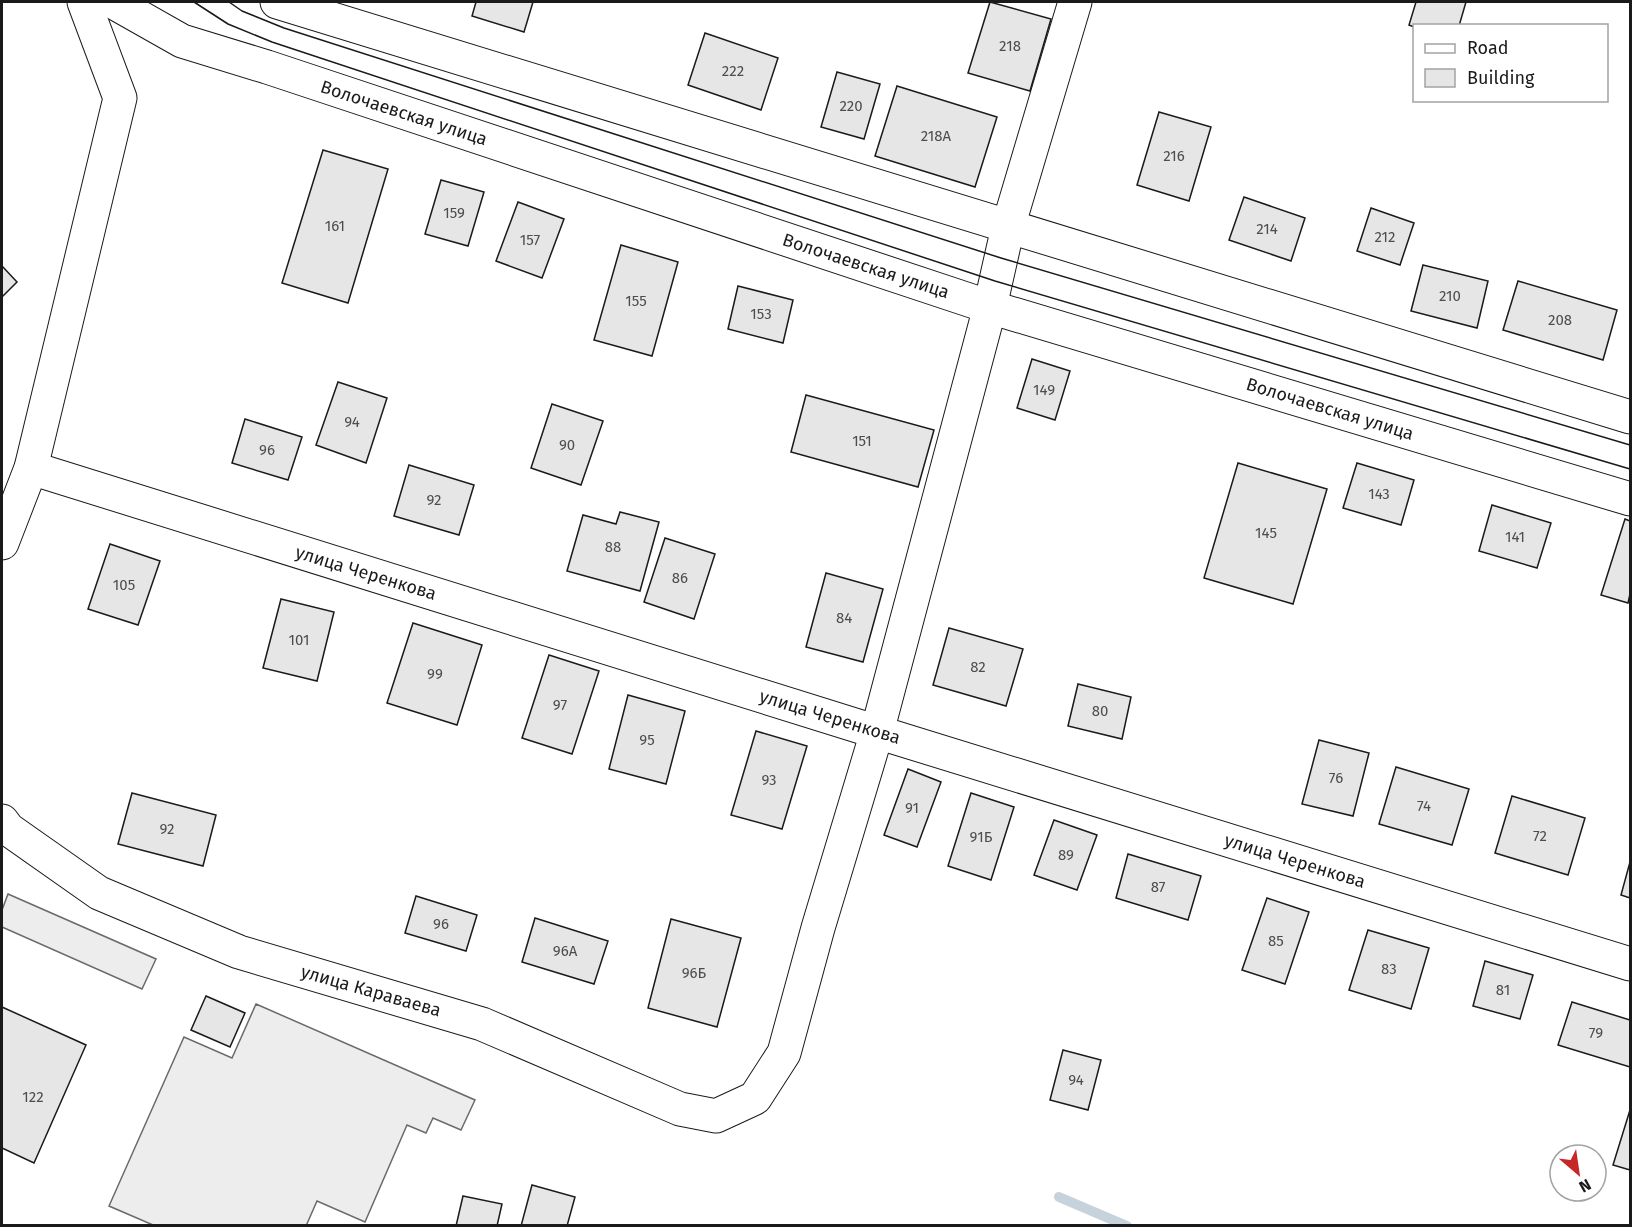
<svg xmlns="http://www.w3.org/2000/svg" width="1632" height="1227" viewBox="0 0 1632 1227" font-family="'Fira Sans',sans-serif">
	<style>
		.parking { fill: #ededed; stroke: #6a6a6a; stroke-width: 1.5 }
		.lines { fill: none; stroke-linecap: round; stroke-linejoin: round }
		.stream { stroke: #c6d2dc; stroke-width: 10 }
		.building { fill: #e6e6e6; stroke: #1a1a1a; stroke-width: 1.5 }
		.minor-casing { stroke: #1a1a1a; stroke-width: 35 }
		.major-casing { stroke: #1a1a1a; stroke-width: 35 }
		.minor { stroke: #fff; stroke-width: 33 }
		.major { stroke: #fff; stroke-width: 33 }
		.tram { stroke: #1a1a1a; stroke-width: 1.5 }
		.labels { text-anchor: middle; stroke-width: 4.5; stroke-linejoin: round; paint-order: stroke }
		.number-label { font-size: 15px; fill: #4d4d4d }
		.street-label { font-size: 18px; fill: #1a1a1a; stroke: #fff }
	</style>
	<rect width="100%" height="100%" fill="#fff"/>
	<!-- parking -->
	<g class="parking">
		<polygon points="8,894 156,959 142,989 2,927 2,910"/>
		<polygon points="256,1004 475,1100 461,1130 433,1118 426,1133 407,1125 365,1222 317,1201 306,1226 153,1225 109,1206 184,1037 232,1058"/>
	</g>
	<g class="lines">
		<!-- stream -->
		<polyline class="stream" points="1059,1197 1127,1226"/>
	</g>
	<!-- building -->
	<g class="building">
		<polygon points="476,2 533,2 524,32 472,16"/>
		<polygon points="990,2 1051,19 1030,91 968,73"/>
		<polygon points="1416,2 1466,2 1459,26 1414,27 1409,25"/>
		<polygon points="705,33 778,58 761,110 688,85"/>
		<polygon points="837,72 880,84 864,139 821,127"/>
		<polygon points="897,86 997,117 975,187 875,156"/>
		<polygon points="1159,112 1211,127 1189,201 1137,185"/>
		<polygon points="323,150 388,169 348,303 282,283"/>
		<polygon points="441,180 484,192 468,246 425,234"/>
		<polygon points="1244,197 1305,218 1291,261 1229,240"/>
		<polygon points="518,202 564,219 542,278 496,261"/>
		<polygon points="1371,208 1414,223 1400,265 1357,251"/>
		<polygon points="621,245 678,262 652,356 594,340"/>
		<polygon points="1423,265 1488,281 1477,328 1411,311"/>
		<polygon points="2,266 17,282 2,297"/>
		<polygon points="1518,281 1617,310 1603,360 1503,330"/>
		<polygon points="738,286 793,300 783,343 728,329"/>
		<polygon points="1032,359 1070,371 1055,420 1017,408"/>
		<polygon points="338,382 387,398 366,463 316,445"/>
		<polygon points="806,395 934,430 918,487 791,452"/>
		<polygon points="552,404 603,421 581,485 531,468"/>
		<polygon points="245,419 302,437 288,480 232,463"/>
		<polygon points="1238,463 1327,489 1293,604 1204,578"/>
		<polygon points="1357,463 1414,480 1401,525 1343,508"/>
		<polygon points="409,465 474,485 459,535 394,516"/>
		<polygon points="1492,505 1551,523 1537,568 1479,551"/>
		<polygon points="620,512 659,522 640,591 567,571 583,515 616,524"/>
		<polygon points="1625,519 1630,521 1630,594 1628,603 1601,595"/>
		<polygon points="665,538 715,554 694,619 644,602"/>
		<polygon points="110,544 160,561 138,625 88,609"/>
		<polygon points="826,573 883,589 863,662 806,647"/>
		<polygon points="281,599 334,612 317,681 263,668"/>
		<polygon points="413,623 482,645 457,725 387,703"/>
		<polygon points="949,628 1023,649 1006,706 933,685"/>
		<polygon points="549,655 599,671 572,754 522,738"/>
		<polygon points="1078,684 1131,697 1122,739 1068,726"/>
		<polygon points="628,695 685,711 666,784 609,769"/>
		<polygon points="756,731 807,746 782,829 731,815"/>
		<polygon points="1319,740 1369,753 1353,816 1302,804"/>
		<polygon points="1396,767 1469,789 1452,845 1379,824"/>
		<polygon points="908,769 941,782 917,847 884,835"/>
		<polygon points="132,793 216,815 203,866 118,844"/>
		<polygon points="971,793 1014,807 991,880 948,866"/>
		<polygon points="1512,796 1585,818 1568,875 1495,853"/>
		<polygon points="1054,820 1097,835 1077,890 1034,875"/>
		<polygon points="1128,854 1201,876 1188,920 1116,898"/>
		<polygon points="1630,862 1630,898 1621,895"/>
		<polygon points="416,896 477,915 466,951 405,933"/>
		<polygon points="1267,898 1309,912 1285,984 1242,970"/>
		<polygon points="535,918 608,941 594,984 522,962"/>
		<polygon points="671,919 741,938 717,1027 648,1008"/>
		<polygon points="1368,930 1429,948 1411,1009 1349,990"/>
		<polygon points="1485,961 1533,975 1520,1019 1473,1006"/>
		<polygon points="206,996 245,1013 230,1047 191,1030"/>
		<polygon points="1572,1002 1630,1020 1630,1067 1558,1045"/>
		<polygon points="2,1007 86,1045 34,1163 2,1148"/>
		<polygon points="1063,1050 1101,1060 1088,1110 1050,1100"/>
		<polygon points="1630,1110 1630,1170 1613,1165"/>
		<polygon points="532,1185 575,1197 567,1226 521,1226"/>
		<polygon points="463,1196 502,1204 497,1226 456,1226"/>
	</g>
	<g class="lines">
		<defs>
			<g id="minor">
				<polyline points="31,468 877,732 1630,964"/>
				<polyline points="2,543 31,468 120,98 84,2"/>
				<polyline points="2,821 8,829 99,893 239,952 482,1024 680,1109 716,1116 755,1098 784,1053 818,928 877,732 990,307 1008,227 1075,2"/>
			</g>
			<g id="major">
				<polyline points="113,2 182,41 267,67 990,307 1630,499"/>
				<polyline points="277,2 1630,417"/>
			</g>
		</defs>
		<!-- minor casing -->
		<use href="#minor" class="minor-casing"/>
		<!-- major casing -->
		<use href="#major" class="major-casing"/>
		<!-- minor -->
		<use href="#minor" class="minor"/>
		<!-- major -->
		<use href="#major" class="major"/>
		<!-- tram -->
		<g class="tram">
			<polyline points="194,2 228,24 272,42 995,281 1630,469"/>
			<polyline points="229,2 242,11 284,28 1001,258 1630,445"/>
		</g>
	</g>
	<g class="labels">
		<!-- number labels -->
		<g class="number-label">
			<text x="1010" y="51">218</text>
			<text x="733" y="76">222</text>
			<text x="851" y="111">220</text>
			<text x="936" y="141">218А</text>
			<text x="1174" y="161">216</text>
			<text x="454" y="218">159</text>
			<text x="335" y="231">161</text>
			<text x="1267" y="234">214</text>
			<text x="1385" y="242">212</text>
			<text x="530" y="245">157</text>
			<text x="1450" y="301">210</text>
			<text x="636" y="306">155</text>
			<text x="761" y="319">153</text>
			<text x="1560" y="325">208</text>
			<text x="1044" y="395">149</text>
			<text x="352" y="427">94</text>
			<text x="862" y="446">151</text>
			<text x="567" y="450">90</text>
			<text x="267" y="455">96</text>
			<text x="1379" y="499">143</text>
			<text x="434" y="505">92</text>
			<text x="1266" y="538">145</text>
			<text x="1515" y="542">141</text>
			<text x="613" y="552">88</text>
			<text x="680" y="583">86</text>
			<text x="124" y="590">105</text>
			<text x="844" y="623">84</text>
			<text x="299" y="645">101</text>
			<text x="978" y="672">82</text>
			<text x="435" y="679">99</text>
			<text x="560" y="710">97</text>
			<text x="1100" y="716">80</text>
			<text x="647" y="745">95</text>
			<text x="1336" y="783">76</text>
			<text x="769" y="785">93</text>
			<text x="1424" y="811">74</text>
			<text x="912" y="813">91</text>
			<text x="167" y="834">92</text>
			<text x="1540" y="841">72</text>
			<text x="981" y="842">91Б</text>
			<text x="1066" y="860">89</text>
			<text x="1158" y="892">87</text>
			<text x="441" y="929">96</text>
			<text x="1276" y="946">85</text>
			<text x="565" y="956">96А</text>
			<text x="1389" y="974">83</text>
			<text x="694" y="978">96Б</text>
			<text x="1503" y="995">81</text>
			<text x="1596" y="1038">79</text>
			<text x="1076" y="1085">94</text>
			<text x="33" y="1102">122</text>
		</g>
		<!-- street labels -->
		<g class="street-label">
			<text transform="translate(404 113) rotate(18)" y="6">Волочаевская улица</text>
			<text transform="translate(866 266) rotate(18)" y="6">Волочаевская улица</text>
			<text transform="translate(1330 409) rotate(17)" y="6">Волочаевская улица</text>
			<text transform="translate(366 573) rotate(17)" y="6">улица Черенкова</text>
			<text transform="translate(830 717) rotate(17)" y="6">улица Черенкова</text>
			<text transform="translate(1295 861) rotate(17)" y="6">улица Черенкова</text>
			<text transform="translate(371 991) rotate(16)" y="6">улица Караваева</text>
		</g>
	</g>
	<!-- border -->
	<rect width="1632" height="1227" fill="none" stroke="#1a1a1a" stroke-width="6"/>
	<!-- legend -->
	<rect x="1413" y="24" width="195" height="78" fill="#ffffff" stroke="#a3a3a3" stroke-width="1.5"/>
	<rect x="1425" y="44" width="30" height="9" fill="#ffffff" stroke="#a3a3a3" stroke-width="1.5"/>
	<text x="1467" y="54" font-size="18" fill="#1a1a1a">Road</text>
	<rect x="1425" y="69" width="30" height="18" fill="#e6e6e6" stroke="#a3a3a3" stroke-width="1.5"/>
	<text x="1467" y="84" font-size="18" fill="#1a1a1a">Building</text>
	<!-- north arrow -->
	<g transform="translate(1578 1173) rotate(151)"><circle r="28" fill="#ffffff" stroke="#a3a3a3" stroke-width="1.5"/>
	<path d="M0-4.5L10 22L0 15L-10 22Z" fill="#c62828"/>
	<text y="-9" font-size="16" font-weight="bold" text-anchor="middle" fill="#1a1a1a">N</text>
	</g>
</svg>
